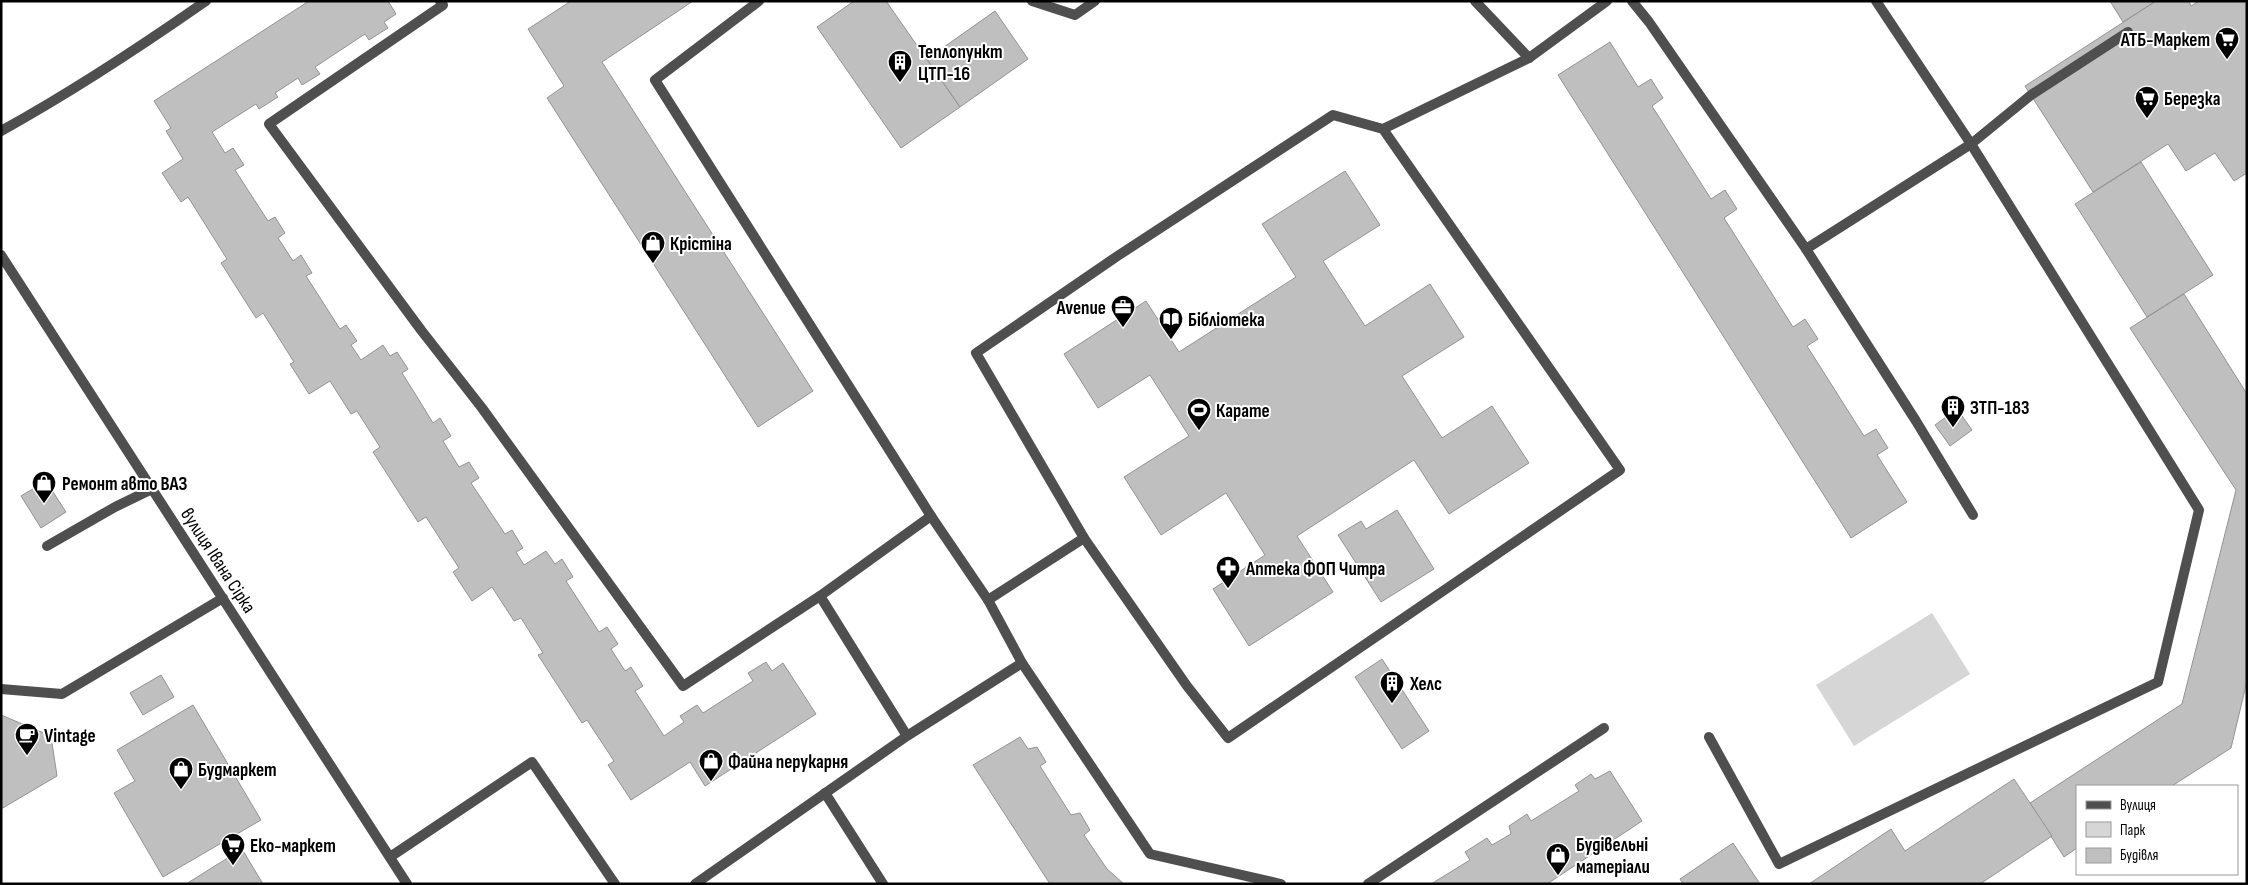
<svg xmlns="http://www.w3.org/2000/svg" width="2248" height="885" viewBox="0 0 2248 885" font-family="'Sofia Sans Condensed',sans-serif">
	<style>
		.green { fill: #d6d6d6 }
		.building { fill: #bfbfbf; stroke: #939393 }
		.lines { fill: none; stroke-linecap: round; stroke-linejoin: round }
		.service { stroke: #4f4f4f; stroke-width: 10 }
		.tertiary { stroke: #4f4f4f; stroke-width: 10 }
		.labels { text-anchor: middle; stroke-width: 4; stroke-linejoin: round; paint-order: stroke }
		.poi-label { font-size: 19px; font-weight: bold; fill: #000; stroke: #fff; text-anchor: start }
		.street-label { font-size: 19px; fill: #000; stroke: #fff }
	</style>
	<rect width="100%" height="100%" fill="#fff"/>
	<!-- green -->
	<polygon class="green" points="1932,613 1970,674 1854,746 1816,685"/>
	<!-- building -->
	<g class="building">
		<polygon points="309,1 388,1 396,14 384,22 388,28 369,40 365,34 315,67 320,74 302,85 298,78 275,93 278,97 259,109 256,104 212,132 225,153 233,148 244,165 235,170 268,221 275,217 285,233 278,238 293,261 301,255 312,273 306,276 340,329 346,325 357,341 351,345 361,360 383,345 390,356 397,352 408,369 402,373 419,400 433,423 440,418 451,436 443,441 459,467 469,462 479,478 471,483 505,534 512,530 523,548 516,552 524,565 546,551 555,564 562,559 573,577 566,581 599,632 607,627 618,644 611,649 625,671 631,667 643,686 635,691 664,736 684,722 680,716 697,705 703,713 753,681 748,673 766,662 772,671 783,663 816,714 705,786 690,762 631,800 608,765 614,761 587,720 582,723 538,655 543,653 521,618 514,621 492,587 472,601 453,572 459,568 426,517 418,522 373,452 380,447 357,411 351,414 330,381 309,394 290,364 294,362 263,313 256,318 221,263 227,259 188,197 181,202 162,173 183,159 166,131 171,128 154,101"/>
		<polygon points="571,1 693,1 602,62 813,391 758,427 547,98 564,86 528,29"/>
		<polygon points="854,1 886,1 960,107 901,148 817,27"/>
		<polygon points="2110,1 2156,1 2123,22"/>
		<polygon points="2156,1 2189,1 2191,6 2199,1 2247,1 2247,173 2234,181 2215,153 2186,171 2168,144 2093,192 2025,86"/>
		<polygon points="995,11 1028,59 960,107 927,59"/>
		<polygon points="1610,42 1638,87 1651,79 1663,98 1652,106 1711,199 1725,190 1737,209 1724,218 1793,327 1805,319 1818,339 1807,346 1864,436 1876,429 1888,448 1877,455 1907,502 1851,538 1558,75"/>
		<polygon points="2141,162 2213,275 2147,317 2075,204"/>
		<polygon points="1345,171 1380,225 1323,261 1365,326 1430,284 1464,337 1402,376 1442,438 1492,406 1529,463 1449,514 1414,460 1297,536 1333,592 1249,646 1213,589 1265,555 1226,493 1161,535 1124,477 1189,436 1150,375 1098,408 1064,354 1146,301 1179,352 1296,277 1262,224"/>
		<polygon points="2184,294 2247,394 2247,681 2231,748 2172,786 2077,786 2077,848 2064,857 2030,803 2182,704 2236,490 2130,328"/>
		<polygon points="1957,409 1972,430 1950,446 1935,425"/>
		<polygon points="46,481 66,512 41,528 21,496"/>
		<polygon points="1397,510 1434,569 1381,602 1338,535 1361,521 1366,529"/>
		<polygon points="1382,659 1429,731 1402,749 1355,677"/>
		<polygon points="161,675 174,697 143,715 130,693"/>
		<polygon points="193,705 261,820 163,877 114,793 135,781 117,750"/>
		<polygon points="1,715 51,736 57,776 1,809"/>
		<polygon points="1020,737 1028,749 1037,747 1046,762 1040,766 1071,815 1080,813 1090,830 1084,835 1107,869 1124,884 1050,884 973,765"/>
		<polygon points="1610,771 1642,821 1547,884 1431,884 1470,860 1465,852 1487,838 1492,845 1511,834 1509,826 1527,814 1531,821 1579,791 1575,785 1591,774 1595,779"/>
		<polygon points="2014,779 2052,836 1980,884 1809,884 1891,829 1905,851"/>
		<polygon points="1733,843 1760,884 1683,884 1680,879"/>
		<polygon points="242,849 263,884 186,884"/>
	</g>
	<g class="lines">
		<!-- service -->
		<g class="service">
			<polyline points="440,1 443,5 269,124 421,330 482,408 683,686 820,596"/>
			<polyline points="759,1 655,80 931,516"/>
			<polyline points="1032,1 1075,15 1095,1"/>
			<polyline points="1475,1 1529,58"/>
			<polyline points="1632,1 1649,22 1806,249 1971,144 2031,95 2128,32"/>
			<polyline points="1383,129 1620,470 1228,738 1187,686 1084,538 976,353 1119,255 1333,115 1383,129 1529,58 1607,1"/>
			<path d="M1,131c71,-39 139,-84 205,-130"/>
			<polyline points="1806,249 1916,421 1973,515"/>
			<polyline points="47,546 115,507 152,489"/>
			<polyline points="988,600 1084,538"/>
			<polyline points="1022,663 1150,854 1281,884"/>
			<polyline points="1,689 62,694 223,598"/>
			<polyline points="1709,737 1779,864 2158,682 2199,510 1971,144 1876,1"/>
			<polyline points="825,793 883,884"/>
			<polyline points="390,857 532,762 615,884"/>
			<polyline points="695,884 907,736 1022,663 988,600 931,516 820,596 907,736"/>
			<polyline points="1368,884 1604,728"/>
		</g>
		<!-- tertiary -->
		<polyline class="tertiary" points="1,255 407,884"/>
	</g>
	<!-- icons -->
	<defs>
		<symbol id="supermarket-pin" viewBox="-11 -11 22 30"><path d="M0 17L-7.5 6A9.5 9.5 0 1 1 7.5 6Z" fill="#000" stroke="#fff"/><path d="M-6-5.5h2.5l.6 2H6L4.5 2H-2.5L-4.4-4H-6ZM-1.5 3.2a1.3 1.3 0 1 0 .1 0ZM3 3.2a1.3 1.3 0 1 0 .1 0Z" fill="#fff"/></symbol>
		<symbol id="building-pin" viewBox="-11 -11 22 30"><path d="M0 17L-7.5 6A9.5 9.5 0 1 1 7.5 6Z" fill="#000" stroke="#fff"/><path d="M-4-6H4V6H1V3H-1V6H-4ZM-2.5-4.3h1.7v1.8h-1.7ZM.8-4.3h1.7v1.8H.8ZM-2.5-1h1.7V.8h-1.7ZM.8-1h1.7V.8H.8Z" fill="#fff"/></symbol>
		<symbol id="shop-pin" viewBox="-11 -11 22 30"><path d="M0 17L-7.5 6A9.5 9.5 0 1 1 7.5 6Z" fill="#000" stroke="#fff"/><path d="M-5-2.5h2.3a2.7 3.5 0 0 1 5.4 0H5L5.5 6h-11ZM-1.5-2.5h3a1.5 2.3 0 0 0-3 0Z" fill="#fff"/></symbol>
		<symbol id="office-pin" viewBox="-11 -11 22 30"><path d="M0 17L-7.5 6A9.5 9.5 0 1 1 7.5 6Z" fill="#000" stroke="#fff"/><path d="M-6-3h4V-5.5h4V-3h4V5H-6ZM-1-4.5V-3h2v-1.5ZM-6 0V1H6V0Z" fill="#fff"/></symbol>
		<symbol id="library-pin" viewBox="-11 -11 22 30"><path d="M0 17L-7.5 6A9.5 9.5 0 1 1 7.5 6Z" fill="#000" stroke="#fff"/><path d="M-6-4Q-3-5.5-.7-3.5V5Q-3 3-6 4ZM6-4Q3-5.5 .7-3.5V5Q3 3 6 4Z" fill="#fff"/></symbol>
		<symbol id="stadium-pin" viewBox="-11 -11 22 30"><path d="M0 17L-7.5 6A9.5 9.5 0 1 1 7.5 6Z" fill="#000" stroke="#fff"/><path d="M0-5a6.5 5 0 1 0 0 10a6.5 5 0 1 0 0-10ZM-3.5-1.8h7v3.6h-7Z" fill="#fff"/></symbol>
		<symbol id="pharmacy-pin" viewBox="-11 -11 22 30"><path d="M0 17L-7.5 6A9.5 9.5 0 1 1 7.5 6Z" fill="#000" stroke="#fff"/><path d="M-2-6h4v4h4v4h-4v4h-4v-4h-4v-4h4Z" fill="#fff"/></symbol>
		<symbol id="cafe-pin" viewBox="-11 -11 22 30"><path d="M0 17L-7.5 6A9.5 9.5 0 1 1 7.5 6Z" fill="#000" stroke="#fff"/><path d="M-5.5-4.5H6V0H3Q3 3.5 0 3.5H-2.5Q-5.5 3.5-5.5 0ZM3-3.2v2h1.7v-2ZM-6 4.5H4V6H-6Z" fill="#fff"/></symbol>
	</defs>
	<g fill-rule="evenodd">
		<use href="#supermarket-pin" x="2213" y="25" width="28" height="38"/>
		<use href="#building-pin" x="886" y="48" width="28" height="38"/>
		<use href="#supermarket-pin" x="2133" y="84" width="28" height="38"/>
		<use href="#shop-pin" x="639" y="229" width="28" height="38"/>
		<use href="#office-pin" x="1109" y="293" width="28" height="38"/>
		<use href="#library-pin" x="1157" y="305" width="28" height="38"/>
		<use href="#building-pin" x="1939" y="393" width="28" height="38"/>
		<use href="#stadium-pin" x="1185" y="396" width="28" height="38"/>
		<use href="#shop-pin" x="30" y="469" width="28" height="38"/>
		<use href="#pharmacy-pin" x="1214" y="554" width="28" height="38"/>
		<use href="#building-pin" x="1378" y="669" width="28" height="38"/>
		<use href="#cafe-pin" x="13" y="721" width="28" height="38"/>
		<use href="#shop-pin" x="697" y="747" width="28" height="38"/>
		<use href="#shop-pin" x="167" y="755" width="28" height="38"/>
		<use href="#supermarket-pin" x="219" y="831" width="28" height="38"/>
		<use href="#shop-pin" x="1544" y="841" width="28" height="38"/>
	</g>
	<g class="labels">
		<!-- poi labels -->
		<g class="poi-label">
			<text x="2210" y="46" text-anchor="end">АТБ-Маркет</text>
			<text x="918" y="58">Теплопункт<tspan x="918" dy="22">ЦТП-16</tspan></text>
			<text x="2164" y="105">Березка</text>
			<text x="670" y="250">Крістіна</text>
			<text x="1106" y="314" text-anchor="end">Avenue</text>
			<text x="1188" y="326">Бібліотека</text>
			<text x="1970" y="414">ЗТП-183</text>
			<text x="1216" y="417">Карате</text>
			<text x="62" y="490">Ремонт авто ВАЗ</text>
			<text x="1246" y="575">Аптека ФОП Читра</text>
			<text x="1410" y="690">Хелс</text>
			<text x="44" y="742">Vintage</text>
			<text x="728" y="768">Файна перукарня</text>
			<text x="198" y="776">Будмаркет</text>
			<text x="1576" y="851">Будівельні<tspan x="1576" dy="22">матеріали</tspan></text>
			<text x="250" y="852">Еко-маркет</text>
		</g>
		<!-- street labels -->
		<g class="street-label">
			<text transform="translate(219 560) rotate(57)" y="7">вулиця Івана Сірка</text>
		</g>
	</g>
	<!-- border -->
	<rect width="2248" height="885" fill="none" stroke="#000000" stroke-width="5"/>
	<!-- legend -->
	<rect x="2076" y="785" width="162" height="90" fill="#ffffff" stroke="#999999"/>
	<rect x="2086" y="801" width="25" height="8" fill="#4f4f4f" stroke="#999999"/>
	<text x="2120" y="810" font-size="15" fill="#000000">Вулиця</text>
	<rect x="2086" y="822" width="25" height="15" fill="#d6d6d6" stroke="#999999"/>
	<text x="2120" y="835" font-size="15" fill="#000000">Парк</text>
	<rect x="2086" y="848" width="25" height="15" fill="#bfbfbf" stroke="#999999"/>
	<text x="2120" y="860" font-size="15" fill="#000000">Будівля</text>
</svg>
